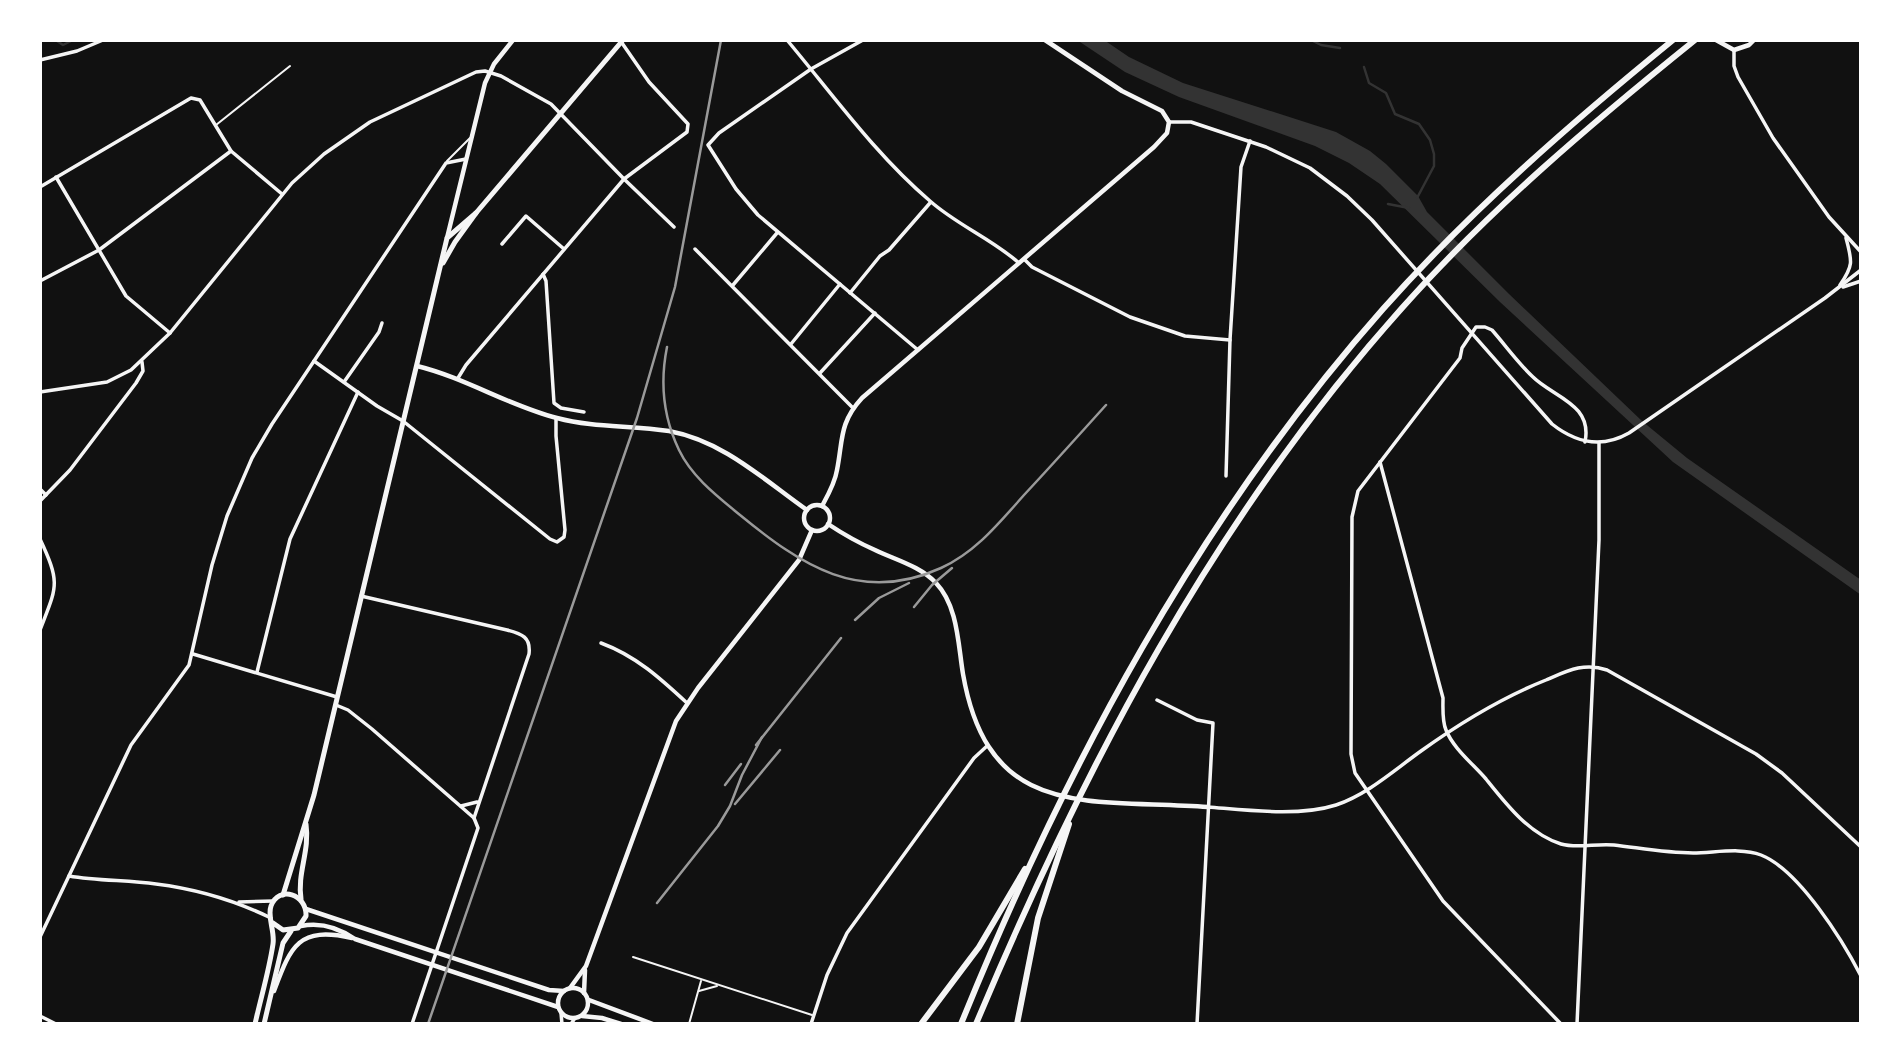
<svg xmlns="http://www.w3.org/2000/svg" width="1901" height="1064" viewBox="0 0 1901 1064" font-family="'PT Sans Narrow',sans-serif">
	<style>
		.water { fill: #333 }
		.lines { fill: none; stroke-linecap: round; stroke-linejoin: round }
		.stream { stroke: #333; stroke-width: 2.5 }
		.service { stroke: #f5f5f5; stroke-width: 2 }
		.minor { stroke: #f5f5f5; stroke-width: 3.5 }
		.tertiary { stroke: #f5f5f5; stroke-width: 4.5 }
		.secondary { stroke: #f5f5f5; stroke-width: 4.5 }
		.primary { stroke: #f5f5f5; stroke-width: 5 }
		.motorway { stroke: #f5f5f5; stroke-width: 6 }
		.rail { stroke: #9a9a9a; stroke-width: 2.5 }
	</style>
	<rect width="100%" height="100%" fill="#111"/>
	<!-- water -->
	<polygon class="water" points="1077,40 1104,40 1129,57 1183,83 1336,132 1370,151 1386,164 1418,196 1427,212 1509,294 1642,421 1687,458 1861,580 1861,595 1673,462 1500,302 1380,184 1349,163 1315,146 1179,97 1125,72"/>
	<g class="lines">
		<!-- stream -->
		<g class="stream">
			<polyline points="1311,40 1321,45 1340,48"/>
			<polyline points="57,41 63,45 73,40"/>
			<polyline points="1364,67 1369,83 1386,93 1395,114 1419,124 1430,140 1434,154 1434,166 1417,198"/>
			<polyline points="1388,204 1409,208"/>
		</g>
		<!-- service -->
		<g class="service">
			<polyline points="216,125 290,66"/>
			<polyline points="447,161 470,138"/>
			<polyline points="633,957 812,1015"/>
			<polyline points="699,991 717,986"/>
			<polyline points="689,1024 701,981"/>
		</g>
		<!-- minor -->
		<g class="minor">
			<path d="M787,40c46,55 89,115 143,161 27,24 62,38 89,62"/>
			<polyline points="863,40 811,69 719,133 708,145 736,189 758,215 918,350"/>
			<polyline points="1734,50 1734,66 1738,77 1773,138 1829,217 1861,252"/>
			<polyline points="40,60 77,51 103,40"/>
			<path d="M1169,122h22l75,25 44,21 37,28 25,24 180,204c24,19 49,25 77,9l196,-135 36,-28"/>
			<polyline points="56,177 126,296 170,333"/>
			<polyline points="40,187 191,98 200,100 231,151 282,194"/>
			<polyline points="502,244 526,216 564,249"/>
			<polyline points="695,249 853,408"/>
			<polyline points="1025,260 1032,267 1130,317 1185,336 1230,340"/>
			<polyline points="543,274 546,281 554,403 561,408 584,412"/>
			<polyline points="40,281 99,250 231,151"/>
			<polyline points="733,285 777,233"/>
			<path d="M1840,285c14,-20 12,-24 6,-47"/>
			<polyline points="1843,287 1861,281"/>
			<polyline points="850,293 880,256 889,250 930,203"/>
			<polyline points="791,344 840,284"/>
			<polyline points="314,361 377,406 403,421 550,539 557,542 564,537 565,530 556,436 556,418"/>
			<polyline points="820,373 875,313"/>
			<polyline points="458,378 466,365 624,179 687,132 688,124 649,82 622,43"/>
			<polyline points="344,382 379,332 382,323"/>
			<polyline points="40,392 107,382 131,370 170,333 292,183 324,154 370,122 476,72 485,71 501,76 551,104 624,179 674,227"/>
			<path d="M1380,462l63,236c0,9 -1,23 3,32 7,18 27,34 40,49 20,25 43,55 75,65 17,5 35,-1 53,1 26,3 52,8 79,8 21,0 48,-6 68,2 38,15 82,86 100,121"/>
			<polyline points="1226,476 1230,340 1241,167 1250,141"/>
			<polyline points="40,489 46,495"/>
			<polyline points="40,501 70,470 136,383 143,371 142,362"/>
			<path d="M40,539c21,45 17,47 0,91"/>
			<path d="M361,596l146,34c15,4 24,7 22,24l-55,164"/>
			<path d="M601,643c35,13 59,35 86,60"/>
			<polyline points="193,654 337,697"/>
			<polyline points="257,672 290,539 358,392"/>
			<polyline points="1157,700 1197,720 1213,723 1197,1024"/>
			<polyline points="336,705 348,710 372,729 474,818 478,828 412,1024"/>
			<polyline points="461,806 477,802"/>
			<path d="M1208,807c38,3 91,10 128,-2 32,-11 57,-34 85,-54 39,-28 80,-53 125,-71 21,-9 38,-18 61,-10l149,84 26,19 79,74"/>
			<path d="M69,876c29,5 58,4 87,8 40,5 78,16 115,34"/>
			<polyline points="239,902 273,901"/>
			<polyline points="40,937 131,745 189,665 212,565 227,516 252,458 272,424 446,163 466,159"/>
			<polyline points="561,1013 562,1024"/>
			<polyline points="40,1016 56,1024"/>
			<polyline points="571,1024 575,1018"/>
			<polyline points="811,1024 827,975 847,933 974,758 987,746"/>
			<path d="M1561,1024l-118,-123 -88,-128 -4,-19 1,-237 6,-26 102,-133 2,-10 14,-21h9l7,3c14,16 26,33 41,47 20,20 60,27 52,65"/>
			<polyline points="1577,1024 1599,540 1599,443"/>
		</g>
		<!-- tertiary -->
		<g class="tertiary">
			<polyline points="1716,40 1734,50 1749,45 1754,40"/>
			<path d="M417,366c49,12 92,40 140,52 37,10 74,7 112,13 54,10 94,48 138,79"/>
			<circle cx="817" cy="518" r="13"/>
			<path d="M822,506c6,-11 13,-23 15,-36 6,-30 2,-47 25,-72l292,-251 13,-14 2,-11 -7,-11 -40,-20 -77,-51"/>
			<path d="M828,524c15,10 31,19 47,26 21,10 45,16 61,33 22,23 22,61 27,91 26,149 127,124 245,133"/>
			<polyline points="570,988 586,966 676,721 698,688 799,560 812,530"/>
			<polyline points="584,993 585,970"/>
		</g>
		<!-- secondary -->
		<g class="secondary">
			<polyline points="447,238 485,83 494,64 513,40"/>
			<polyline points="306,909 549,990 564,991"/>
			<path d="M301,926c19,-4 38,2 54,13l203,68"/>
			<circle cx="573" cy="1003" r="15"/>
			<path d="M274,991c17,-45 24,-65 78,-53"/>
			<polyline points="589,1000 653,1024"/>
			<polyline points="582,1016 602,1018 621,1024"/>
		</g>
		<!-- primary -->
		<g class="primary">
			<polyline points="443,263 455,242 476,213 623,40"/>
			<polyline points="283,895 314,795 447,238 476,213"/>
			<path d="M301,899c-4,-26 9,-48 5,-75"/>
			<path d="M255,1024c6,-27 14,-53 18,-80 2,-13 -6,-27 -2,-38 8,-21 36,-12 35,10l-8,12 -15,2 -10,-7"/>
			<polyline points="264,1024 283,943 291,931"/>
		</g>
		<!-- motorway -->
		<g class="motorway">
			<polyline points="921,1024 979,947 1025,869"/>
			<path d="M961,1024c104,-257 238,-507 422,-715 88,-99 188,-186 290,-269"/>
			<path d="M976,1024c108,-258 239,-507 426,-716 88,-99 190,-185 293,-268"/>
			<polyline points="1017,1024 1038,918 1069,824"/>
		</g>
		<!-- rail -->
		<g class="rail">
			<path d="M667,347c-7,35 -4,70 12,103 13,27 38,46 61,65 61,50 120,90 201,53 35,-16 58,-45 83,-73 28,-30 55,-60 82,-90"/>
			<polyline points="914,607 932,585 952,568"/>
			<polyline points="855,620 879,598 909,583"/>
			<polyline points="756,745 841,638"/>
			<polyline points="725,785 741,764"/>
			<polyline points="735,804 780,750"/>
			<polyline points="657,903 718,826 730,806 742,775 762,737"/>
			<polyline points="428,1024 637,418 675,287 721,40"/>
		</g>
	</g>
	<!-- border -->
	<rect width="1901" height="1064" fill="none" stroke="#ffffff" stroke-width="84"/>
</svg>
